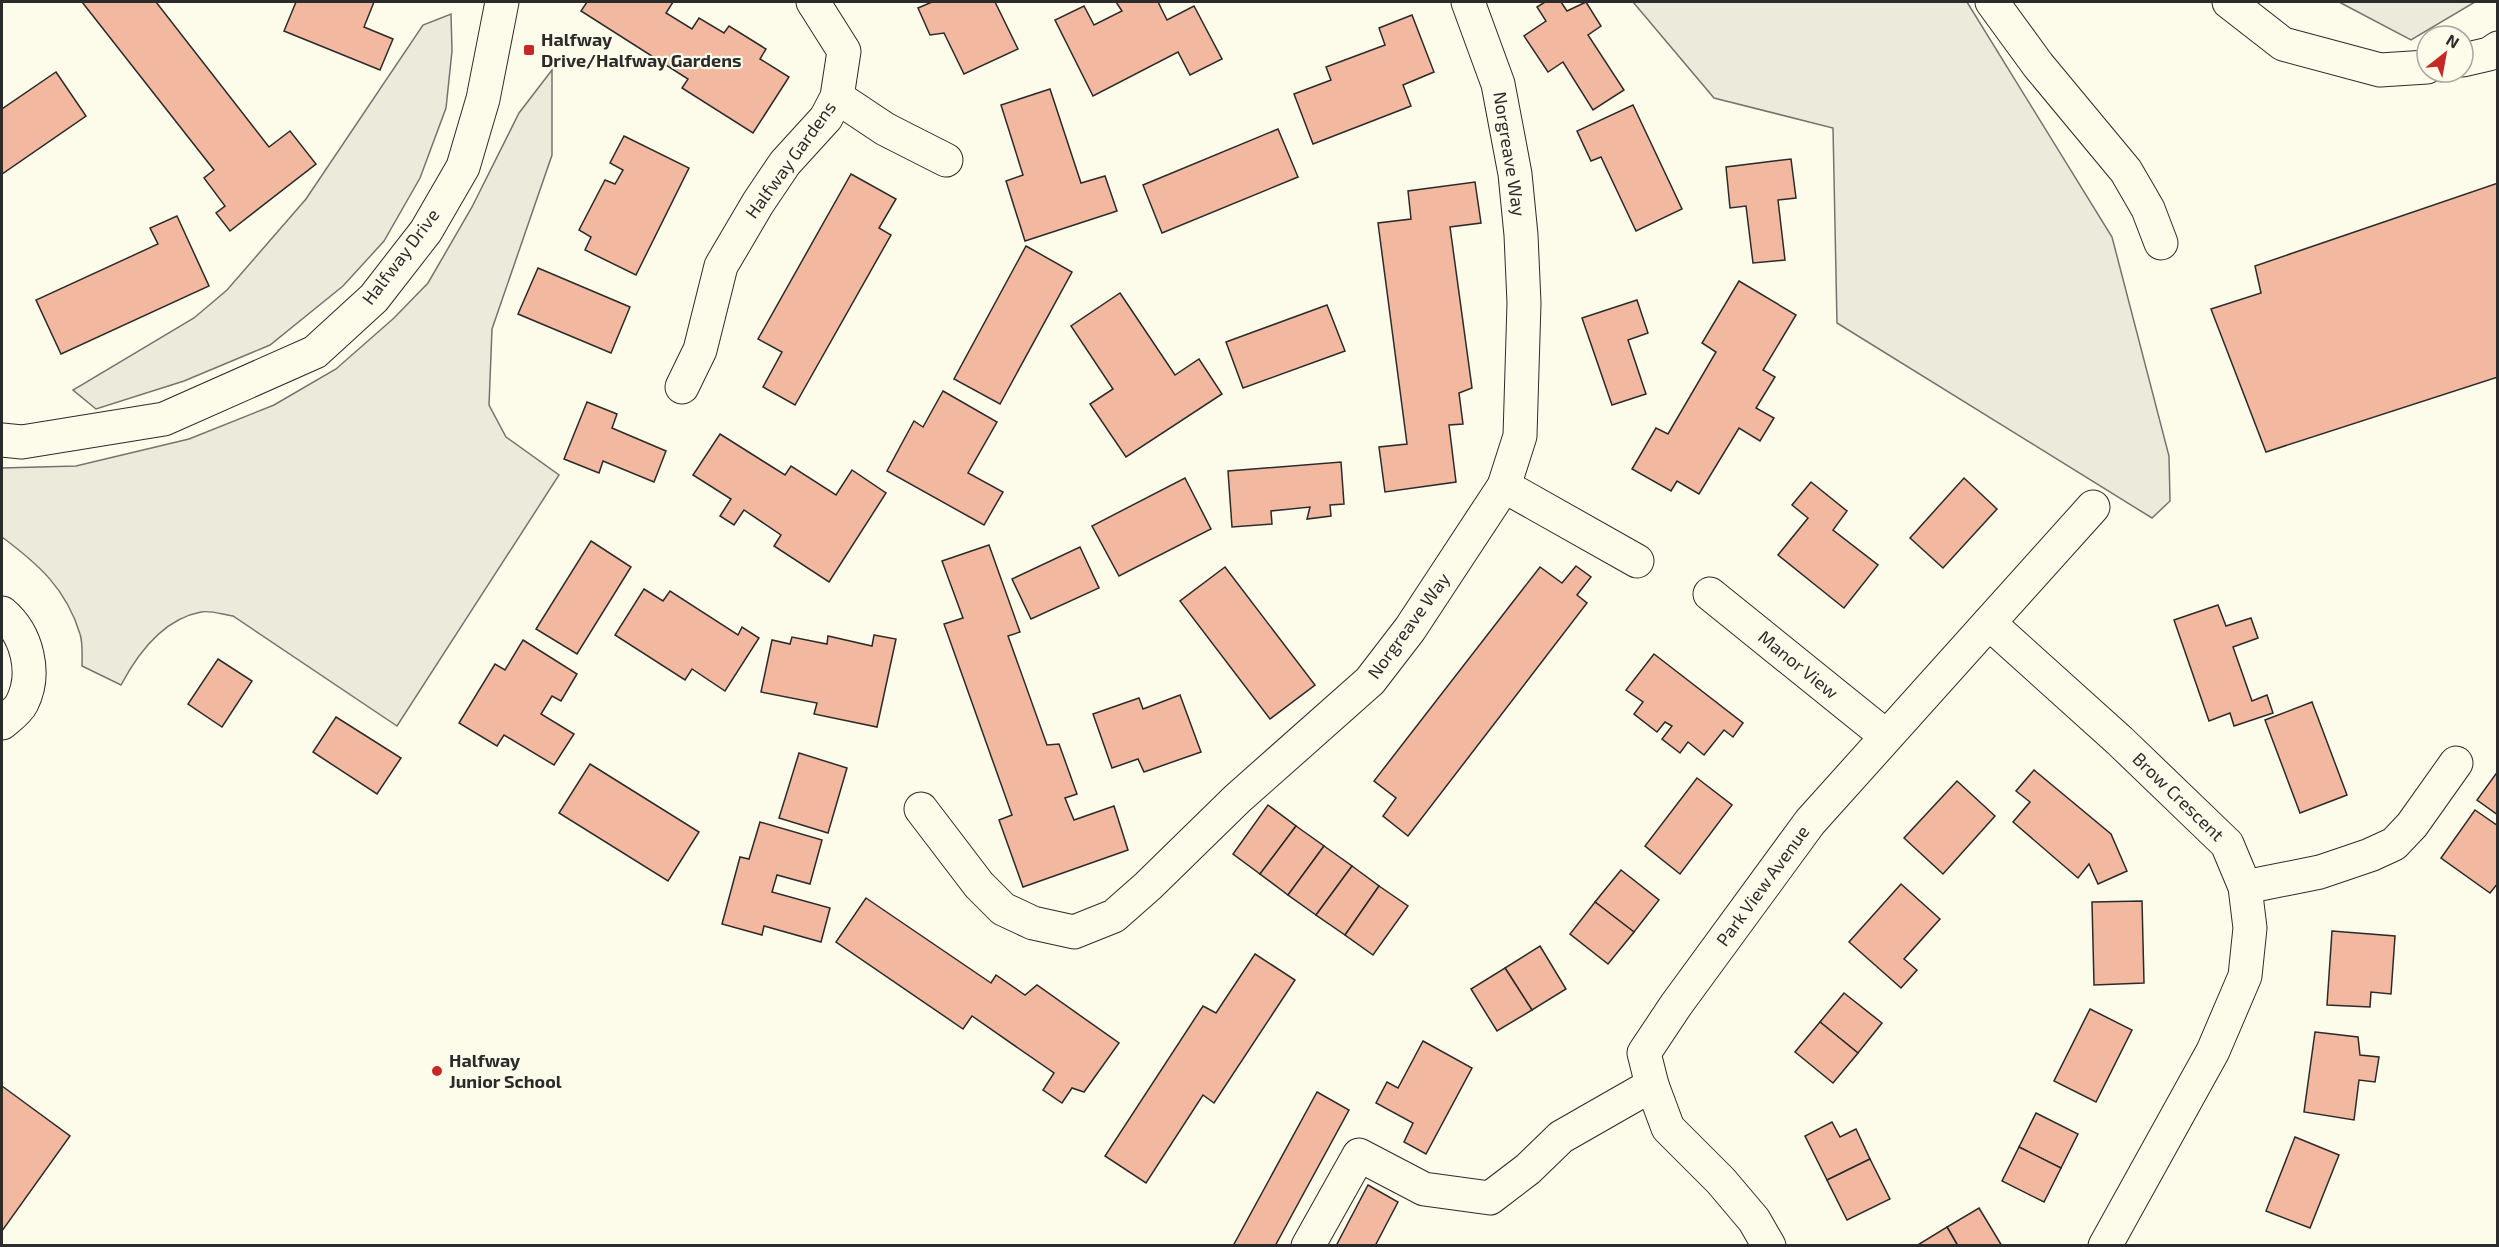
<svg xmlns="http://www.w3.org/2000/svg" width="2499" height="1247" viewBox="0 0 2499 1247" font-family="'Exo 2',sans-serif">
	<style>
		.green { fill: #ecebdb; stroke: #74746e; stroke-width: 1.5 }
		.building { fill: #f2b8a0; stroke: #2b2b2b; stroke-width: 1.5 }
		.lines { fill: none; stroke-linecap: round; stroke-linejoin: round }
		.minor-casing { stroke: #2b2b2b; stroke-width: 35 }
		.minor { stroke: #fdfbea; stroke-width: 33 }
		.poi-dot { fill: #c62828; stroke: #fdfbea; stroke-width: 2 }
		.labels { text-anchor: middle; stroke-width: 4.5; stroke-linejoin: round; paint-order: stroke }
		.poi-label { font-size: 18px; font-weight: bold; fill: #2b2b2b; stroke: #fdfbea; text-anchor: start }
		.street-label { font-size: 18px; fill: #2b2b2b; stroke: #fdfbea }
	</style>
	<rect width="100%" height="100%" fill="#fdfbea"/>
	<!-- green -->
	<g class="green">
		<polygon points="1633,2 1967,2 2112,237 2169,456 2170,501 2152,518 1837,323 1833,128 1714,98"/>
		<polygon points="2339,2 2475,2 2411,40"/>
		<polygon points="451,14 452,51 446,108 420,178 384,241 343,286 270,345 184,381 96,409 73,390 194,318 227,290 306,199 423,25"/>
		<path d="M552,70v85l-60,174 -3,76 17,32 53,38 -162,251 -164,-110c-9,-1 -22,-6 -32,-4 -38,7 -63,41 -80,73l-39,-19c0,-10 1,-23 -2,-32 -14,-46 -42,-70 -78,-97v-69l74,-2 113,-27 85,-34 62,-36 58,-51 34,-35 44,-76 47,-94z"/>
	</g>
	<!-- building -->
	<g class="building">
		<polygon points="82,2 156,2 269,147 290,131 316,164 230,231 216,213 225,206 204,178 214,170"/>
		<polygon points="296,2 374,2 364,27 393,39 380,70 284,31"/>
		<polygon points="587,2 673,2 666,13 692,29 699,18 724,33 729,26 766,49 760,59 789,77 753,133 682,88 688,79 581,11"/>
		<polygon points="932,2 995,2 1018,49 964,74 944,33 930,35 918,8"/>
		<polygon points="1116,2 1158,2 1167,20 1194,6 1222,59 1190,75 1178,52 1093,96 1055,20 1084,6 1094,25 1122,11"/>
		<polygon points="1545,2 1561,2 1567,11 1586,2 1601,26 1588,35 1624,90 1593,110 1563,62 1548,72 1524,36 1546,21 1537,7"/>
		<polygon points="1412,15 1434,72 1403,85 1411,106 1313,144 1294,94 1331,80 1326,67 1385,45 1379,28"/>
		<polygon points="56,72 86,116 2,174 2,109"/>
		<polygon points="1050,89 1081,183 1105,176 1117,211 1025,241 1006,181 1023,175 1001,105"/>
		<polygon points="1633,105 1682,209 1636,231 1601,157 1591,161 1577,131"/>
		<polygon points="1278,129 1298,177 1162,233 1143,185"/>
		<polygon points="624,136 689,168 636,275 585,250 591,237 579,230 605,180 615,184 623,170 610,163"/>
		<polygon points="1791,159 1796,198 1778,200 1785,260 1753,263 1746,206 1730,208 1726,167"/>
		<polygon points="851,174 896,199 879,228 891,235 795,405 763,387 782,352 758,339"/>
		<polygon points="1475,182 1481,223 1450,227 1472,388 1459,393 1463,424 1449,425 1456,482 1385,492 1379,447 1407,444 1378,223 1411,219 1408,191"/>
		<polygon points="2498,183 2498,377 2266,452 2211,309 2261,293 2255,266"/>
		<polygon points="177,216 209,286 61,354 36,300 158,244 150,228"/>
		<polygon points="1026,246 1072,272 1000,404 954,379"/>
		<polygon points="538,268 630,307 611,353 518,314"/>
		<polygon points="1739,281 1796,315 1763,370 1775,377 1756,408 1774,418 1760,441 1739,428 1699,494 1677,481 1671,491 1632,469 1656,428 1668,434 1716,352 1702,343"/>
		<polygon points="1120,293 1175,375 1199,359 1222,394 1126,457 1090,404 1113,389 1071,326"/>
		<polygon points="1637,300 1648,333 1628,340 1646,394 1612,405 1582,318"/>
		<polygon points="1327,305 1345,351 1243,388 1226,342"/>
		<polygon points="943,391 997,422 968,473 1003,492 984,525 887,471 914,421 923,427"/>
		<polygon points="587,402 617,414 612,428 666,451 654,482 603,461 599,473 564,459"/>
		<polygon points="720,434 785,475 791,466 836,495 852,470 886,493 829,582 774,546 781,535 744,510 734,525 720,516 731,499 693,475"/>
		<polygon points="1341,462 1344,504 1330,505 1331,516 1307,519 1310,507 1271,511 1272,524 1232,527 1228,471"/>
		<polygon points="1185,478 1211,529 1119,576 1092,526"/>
		<polygon points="1964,478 1997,509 1943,568 1910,538"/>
		<polygon points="1811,482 1847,511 1833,530 1878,565 1844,608 1778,555 1808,518 1792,505"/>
		<polygon points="591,541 631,567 577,654 536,629"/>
		<polygon points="989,545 1020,632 1008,636 1047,745 1059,744 1077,794 1065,798 1074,820 1114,806 1128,850 1023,887 999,820 1012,815 944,624 963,618 942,561"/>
		<polygon points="1080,547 1099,588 1031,619 1012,579"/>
		<polygon points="1576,566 1591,577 1577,595 1587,603 1408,836 1383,816 1396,798 1374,781 1540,567 1562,583"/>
		<polygon points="1225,567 1315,685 1270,719 1180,601"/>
		<polygon points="644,589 663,601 670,591 738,635 742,627 759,638 725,691 692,669 685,680 615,635"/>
		<polygon points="2218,605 2226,626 2251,618 2258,638 2233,647 2252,701 2267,695 2273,713 2234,726 2230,713 2209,721 2174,620"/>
		<polygon points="874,635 896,639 877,727 814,714 817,703 761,692 772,640 790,644 792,637 827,644 828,636 872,646"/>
		<polygon points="523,640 577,674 561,701 552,696 541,714 574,734 554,765 504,735 497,746 459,723 495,664 505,670"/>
		<polygon points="1654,654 1743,723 1733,737 1724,730 1704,755 1688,742 1680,753 1662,739 1672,726 1665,722 1657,732 1634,714 1643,702 1626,690"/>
		<polygon points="218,659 252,681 222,727 188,704"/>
		<polygon points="1180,695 1201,752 1144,772 1138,759 1112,768 1093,714 1139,698 1143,709"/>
		<polygon points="2312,702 2347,795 2300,813 2265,720"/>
		<polygon points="336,717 401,758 377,794 313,752"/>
		<polygon points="799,753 847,768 828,833 779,818"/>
		<polygon points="590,764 699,832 668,881 559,813"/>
		<polygon points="2034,770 2111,834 2127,871 2098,884 2089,864 2078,878 2013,822 2030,802 2016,791"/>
		<polygon points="2498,771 2498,815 2477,800"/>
		<polygon points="1697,778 1732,805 1680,874 1645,846"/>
		<polygon points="1957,781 1995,816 1943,874 1904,838"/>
		<polygon points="1268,805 1296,826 1260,874 1233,854"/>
		<polygon points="2475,810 2498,826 2498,883 2490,893 2441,858"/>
		<polygon points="760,822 822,840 810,884 777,875 772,892 830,908 821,942 764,926 762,935 722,924 740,857 749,859"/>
		<polygon points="1296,826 1324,846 1288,895 1260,874"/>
		<polygon points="1324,846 1352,866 1316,915 1288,895"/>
		<polygon points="1352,866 1379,886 1345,935 1316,915"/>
		<polygon points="1621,870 1659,900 1634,932 1595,902"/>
		<polygon points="1901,884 1940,919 1904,959 1917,970 1901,988 1849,942"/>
		<polygon points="1379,886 1408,906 1373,955 1345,935"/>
		<polygon points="866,898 991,983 996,975 1025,995 1037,985 1119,1043 1084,1092 1072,1088 1062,1103 1043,1090 1054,1073 972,1016 963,1029 836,942"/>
		<polygon points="2142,901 2144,983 2094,985 2092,902"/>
		<polygon points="1595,902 1634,932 1608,964 1570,934"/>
		<polygon points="2332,931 2395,936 2391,994 2371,992 2370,1007 2327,1005"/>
		<polygon points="1540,946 1566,989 1532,1010 1505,968"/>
		<polygon points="1255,954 1295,980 1214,1103 1203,1095 1146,1183 1105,1156 1203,1006 1216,1013"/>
		<polygon points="1505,968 1532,1010 1497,1031 1471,989"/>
		<polygon points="1844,993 1882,1023 1858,1053 1820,1022"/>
		<polygon points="2090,1009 2132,1030 2096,1102 2054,1081"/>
		<polygon points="1820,1022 1858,1053 1833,1083 1795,1052"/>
		<polygon points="2315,1032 2358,1037 2360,1055 2379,1057 2375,1082 2359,1080 2354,1120 2304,1112"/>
		<polygon points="1423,1041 1472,1068 1426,1154 1404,1142 1413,1123 1376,1103 1387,1082 1398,1088"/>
		<polygon points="2,1086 70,1136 2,1231"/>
		<polygon points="1317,1092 1349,1110 1275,1246 1233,1246"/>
		<polygon points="2036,1113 2078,1134 2061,1168 2019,1147"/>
		<polygon points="1832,1122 1840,1137 1856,1129 1870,1159 1827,1180 1805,1136"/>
		<polygon points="2295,1137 2339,1155 2310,1228 2266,1211"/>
		<polygon points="2019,1147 2061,1168 2044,1202 2002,1181"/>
		<polygon points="1870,1159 1890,1199 1847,1220 1827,1180"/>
		<polygon points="1368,1185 1398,1202 1375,1246 1336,1246"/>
		<polygon points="1979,1208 2002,1246 1958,1246 1947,1227"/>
		<polygon points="1947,1227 1958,1246 1916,1246"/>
	</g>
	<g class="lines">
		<defs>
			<g id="minor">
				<polyline points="1992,2 2038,65 2126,171 2148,209 2161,243"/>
				<polyline points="2229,2 2283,44 2380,70 2427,67"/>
				<polyline points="2463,60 2489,54 2498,48"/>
				<polyline points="837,97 885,129 946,160"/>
				<polyline points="682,387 700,350 721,266 758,203 785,163 826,118 837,97 844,51 813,2"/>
				<polyline points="2,440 22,442 164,419 315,352 374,298 426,231 463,167 483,99 502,2"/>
				<polyline points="1504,486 1637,561"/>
				<polyline points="1710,594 1886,736"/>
				<path d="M2,613c25,21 35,60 20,90 -4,8 -14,15 -20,20"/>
				<polyline points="1989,623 2120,741 2227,844 2245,887 2250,928 2245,976 2213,1051 2105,1246"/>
				<polyline points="921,809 979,885 1003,909 1033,923 1074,932 1114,916 1148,886 1237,799 1370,681 1410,629 1504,486 1520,436 1524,303 1521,235 1515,174 1498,84 1468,2"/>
				<polyline points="2245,887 2320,872 2370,855 2394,844 2412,825 2456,763"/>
				<polyline points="1652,1085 1668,1128 1721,1181 1754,1220 1769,1246"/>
				<polyline points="1308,1246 1359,1155 1424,1189 1490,1198 1528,1169 1561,1137 1652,1085 1644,1053 1676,1005 1810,822 2093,507"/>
			</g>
		</defs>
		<!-- minor casing -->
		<use href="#minor" class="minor-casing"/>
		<!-- minor -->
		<use href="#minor" class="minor"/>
	</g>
	<!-- markers -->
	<g class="poi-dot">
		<rect x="523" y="44" width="12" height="12" rx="3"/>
		<circle cx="437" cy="1071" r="6"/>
	</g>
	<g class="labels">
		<!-- poi labels -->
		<g class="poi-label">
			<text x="541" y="46">Halfway<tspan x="541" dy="21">Drive/Halfway Gardens</tspan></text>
			<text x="449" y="1067">Halfway<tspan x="449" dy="21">Junior School</tspan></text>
		</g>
		<!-- street labels -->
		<g class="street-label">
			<text transform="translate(1509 154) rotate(81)" y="6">Norgreave Way</text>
			<text transform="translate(791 160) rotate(-54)" y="6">Halfway Gardens</text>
			<text transform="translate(401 257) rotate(-53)" y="6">Halfway Drive</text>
			<text transform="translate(1409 626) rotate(-54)" y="6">Norgreave Way</text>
			<text transform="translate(1798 665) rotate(39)" y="6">Manor View</text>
			<text transform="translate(2178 797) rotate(44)" y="6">Brow Crescent</text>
			<text transform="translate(1763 886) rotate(-54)" y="6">Park View Avenue</text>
		</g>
	</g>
	<!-- border -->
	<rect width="2499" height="1247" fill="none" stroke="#2b2b2b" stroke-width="6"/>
	<!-- north arrow -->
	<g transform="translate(2445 54) rotate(31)"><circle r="28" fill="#fdfbea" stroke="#a9a89e" stroke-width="1.5"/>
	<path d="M0-4.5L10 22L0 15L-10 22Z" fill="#c62828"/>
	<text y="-9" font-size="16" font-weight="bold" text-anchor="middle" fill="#2b2b2b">N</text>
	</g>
</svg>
